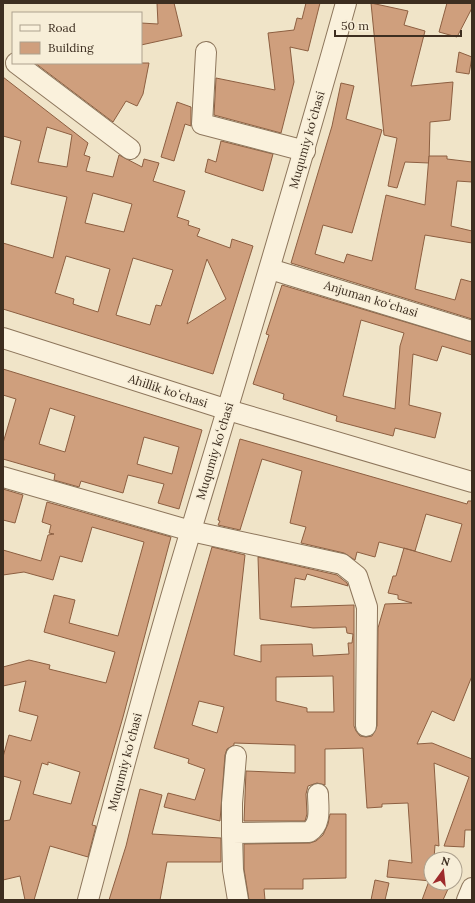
<svg xmlns="http://www.w3.org/2000/svg" width="475" height="903" viewBox="0 0 475 903" font-family="Lora,serif">
	<style>
		.building { fill: #cf9f7d; stroke: #8d5f41; fill-rule: evenodd }
		.lines { fill: none; stroke-linecap: round; stroke-linejoin: round }
		.minor-casing { stroke: #8d765c; stroke-width: 22 }
		.minor { stroke: #faf1dc; stroke-width: 20 }
		.labels { text-anchor: middle; stroke-width: 3; stroke-linejoin: round; paint-order: stroke }
		.street-label { font-size: 12px; fill: #3d2e20; stroke: #f7eed8 }
	</style>
	<rect width="100%" height="100%" fill="#f0e4c8"/>
	<!-- building -->
	<g class="building">
		<polygon points="157,3 174,3 182,36 141,45 141,23 158,24"/>
		<polygon points="306,3 320,3 308,51 290,47 294,82 281,133 214,115 216,78 275,90 268,33 294,30 297,18 302,19"/>
		<polygon points="371,3 408,11 404,25 425,31 411,86 453,82 450,120 430,122 429,163 405,162 397,188 388,186 397,138 384,135"/>
		<polygon points="447,3 472,3 472,8 457,37 439,32"/>
		<polygon points="459,52 472,57 469,74 456,72"/>
		<polygon points="35,63 149,63 143,94 137,106 126,101 113,122"/>
		<path d="M3,77l85,66 -4,12 6,2 -4,14 27,6 6,-22 23,12 2,-8 15,4 -6,18 32,10 -8,26 12,4 -1,4 12,4 -3,7 33,12 2,-9 21,7 -40,128 -210,-65v-66l50,15 14,-61 -56,-13 10,-43 -18,-5zM47,127l25,8 -5,32 -29,-5zM93,193l39,11 -8,28 -39,-9zM66,256l44,13 -12,43 -25,-8 1,-5 -19,-6zM133,258l40,12 -12,36 -5,-1 -6,20 -34,-10zM207,259l19,40 -39,25z"/>
		<polygon points="341,83 354,86 346,119 382,130 352,233 323,225 315,254 344,263 347,254 372,261 386,195 425,205 429,156 447,156 447,159 472,162 472,182 457,181 451,226 472,231 472,243 425,235 415,289 455,300 461,279 472,282 472,319 291,263 332,126"/>
		<polygon points="177,102 191,107 191,126 185,124 174,161 161,157"/>
		<polygon points="221,141 273,154 263,191 205,172 208,159 216,162"/>
		<path d="M282,285l190,57v13l-30,-9 -5,15 -24,-7 -4,51 32,8 -6,25 -40,-10 -2,8 -57,-15 1,-5 -54,-17 1,-5 -31,-10 16,-49 -3,-1zM361,320l43,13 -4,13 -5,63 -52,-13z"/>
		<path d="M3,369l199,61 -23,79 -21,-6 6,-19 -36,-9 -5,18 -42,-12 -2,6 -25,-7 1,-6 -52,-15v-16l13,-44 -13,-4zM50,408l25,8 -10,36 -26,-8zM144,437l35,10 -7,27 -35,-10z"/>
		<path d="M240,439l227,65 1,-3h4v175l-18,45 -22,-10 -15,33 15,-1 40,16v71h-7l-1,17 -20,-1 25,-69 -35,-14 5,83 -4,-1 -1,14h-3v22l-44,-4 2,-17 23,3 -4,-60 -26,1v3l-15,1 -4,-60 -38,1v36l-8,-2 -9,3 -2,8 1,20 -2,7h-61l2,-50 49,2v-28l-61,-2v2l-7,4 -2,6 -5,66 -56,-14 4,-14 27,7 10,-31 -17,-6 1,-4 -35,-11 58,-201 33,8 -11,100 27,7v-17l51,-1 1,12 36,-2 -1,-11h4l1,-9 -6,-1 -1,-6 -33,1 -53,-9 -2,-62 79,18 10,8 1,3 -41,-12 -2,6 -10,-2 -4,29 63,-2v121l2,5 4,5 6,1 6,-1 5,-10 1,-98 7,-24 27,-1 -14,-4v-4l-10,-2 5,-17h3l8,-28 47,14 11,-38 -36,-10 -11,37 -36,-9 -4,15 -18,-5 -2,8 -11,-7 -43,-10 5,-16 -16,-4 12,-52 -40,-12 -22,71 -22,-5 2,-4 -2,-1zM333,676l1,36h-27v-4l-31,-7v-24zM199,701l25,6 -7,26 -25,-8z"/>
		<polygon points="3,489 23,495 15,523 3,520"/>
		<path d="M47,502l124,35 -48,180 -31,108 4,1 -8,31 -38,-11 -16,54h-9l-5,-24 -17,4v-59l7,-1 11,-39 -18,-5v-19l6,-22 22,6 7,-25 -19,-5 7,-30 -23,5v-19l26,-7 21,5 -1,4 57,14 9,-31 -71,-20 10,-37 21,5 -6,23 49,13 26,-94 -52,-15 -10,35 -22,-6 -7,24 -29,-8 -21,3v-25l38,11 7,-26 6,-1 -5,-1 2,-8 -9,-3zM48,762l32,10 -9,32 -38,-10 9,-31 6,2z"/>
		<polygon points="140,789 162,795 152,834 221,838 221,862 167,862 160,900 109,900 126,846"/>
		<polygon points="330,814 346,814 346,878 303,879 303,889 264,889 265,900 249,900 244,869 244,844 310,843 316,841 323,835 328,824"/>
		<polygon points="375,880 389,883 385,900 371,900"/>
		<polygon points="429,881 448,889 443,900 422,900"/>
	</g>
	<g class="lines">
		<defs>
			<g id="minor">
				<polyline points="206,52 202,124 305,151"/>
				<polyline points="16,63 130,149"/>
				<polyline points="270,269 472,331"/>
				<polyline points="3,338 228,410 472,482"/>
				<polyline points="3,477 191,531 342,564 357,576 367,607 366,726"/>
				<polyline points="232,833 232,803 236,756"/>
				<path d="M88,900c33,-124 66,-248 103,-370 53,-176 106,-351 155,-527"/>
				<path d="M238,900l-5,-30 -1,-37 77,-1c13,-8 9,-25 9,-38"/>
				<polyline points="467,900 472,888"/>
			</g>
		</defs>
		<!-- minor casing -->
		<use href="#minor" class="minor-casing"/>
		<!-- minor -->
		<use href="#minor" class="minor"/>
	</g>
	<g class="labels">
		<!-- street labels -->
		<g class="street-label">
			<text transform="translate(307 140) rotate(-74)" y="4">Muqumiy koʻchasi</text>
			<text transform="translate(371 299) rotate(17)" y="4">Anjuman koʻchasi</text>
			<text transform="translate(168 391) rotate(18)" y="4">Ahillik koʻchasi</text>
			<text transform="translate(215 451) rotate(-73)" y="4">Muqumiy koʻchasi</text>
			<text transform="translate(125 762) rotate(-75)" y="4">Muqumiy koʻchasi</text>
		</g>
	</g>
	<!-- border -->
	<rect width="475" height="903" fill="none" stroke="#3d2e20" stroke-width="8"/>
	<!-- legend -->
	<rect x="12" y="12" width="130" height="52" fill="#f7eed8" stroke="#ada18e"/>
	<rect x="20" y="25" width="20" height="6" fill="#faf1dc" stroke="#ada18e"/>
	<text x="48" y="32" font-size="12" fill="#3d2e20">Road</text>
	<rect x="20" y="42" width="20" height="12" fill="#cf9f7d" stroke="#ada18e"/>
	<text x="48" y="52" font-size="12" fill="#3d2e20">Building</text>
	<!-- north arrow -->
	<g transform="translate(443 871) rotate(15)"><circle r="19" fill="#f7eed8" stroke="#ada18e"/>
	<path d="M0-3L7 15L0 10L-7 15Z" fill="#9e2a2b"/>
	<text y="-6" font-size="11" font-weight="bold" text-anchor="middle" fill="#3d2e20">N</text>
	</g>
	<!-- scale -->
	<path d="M335 30v6h126v-6" fill="none" stroke="#3d2e20" stroke-width="2"/>
	<text x="341" y="30" font-size="12" fill="#3d2e20" stroke="#f7eed8" stroke-width="3" paint-order="stroke">50 m</text>
</svg>
